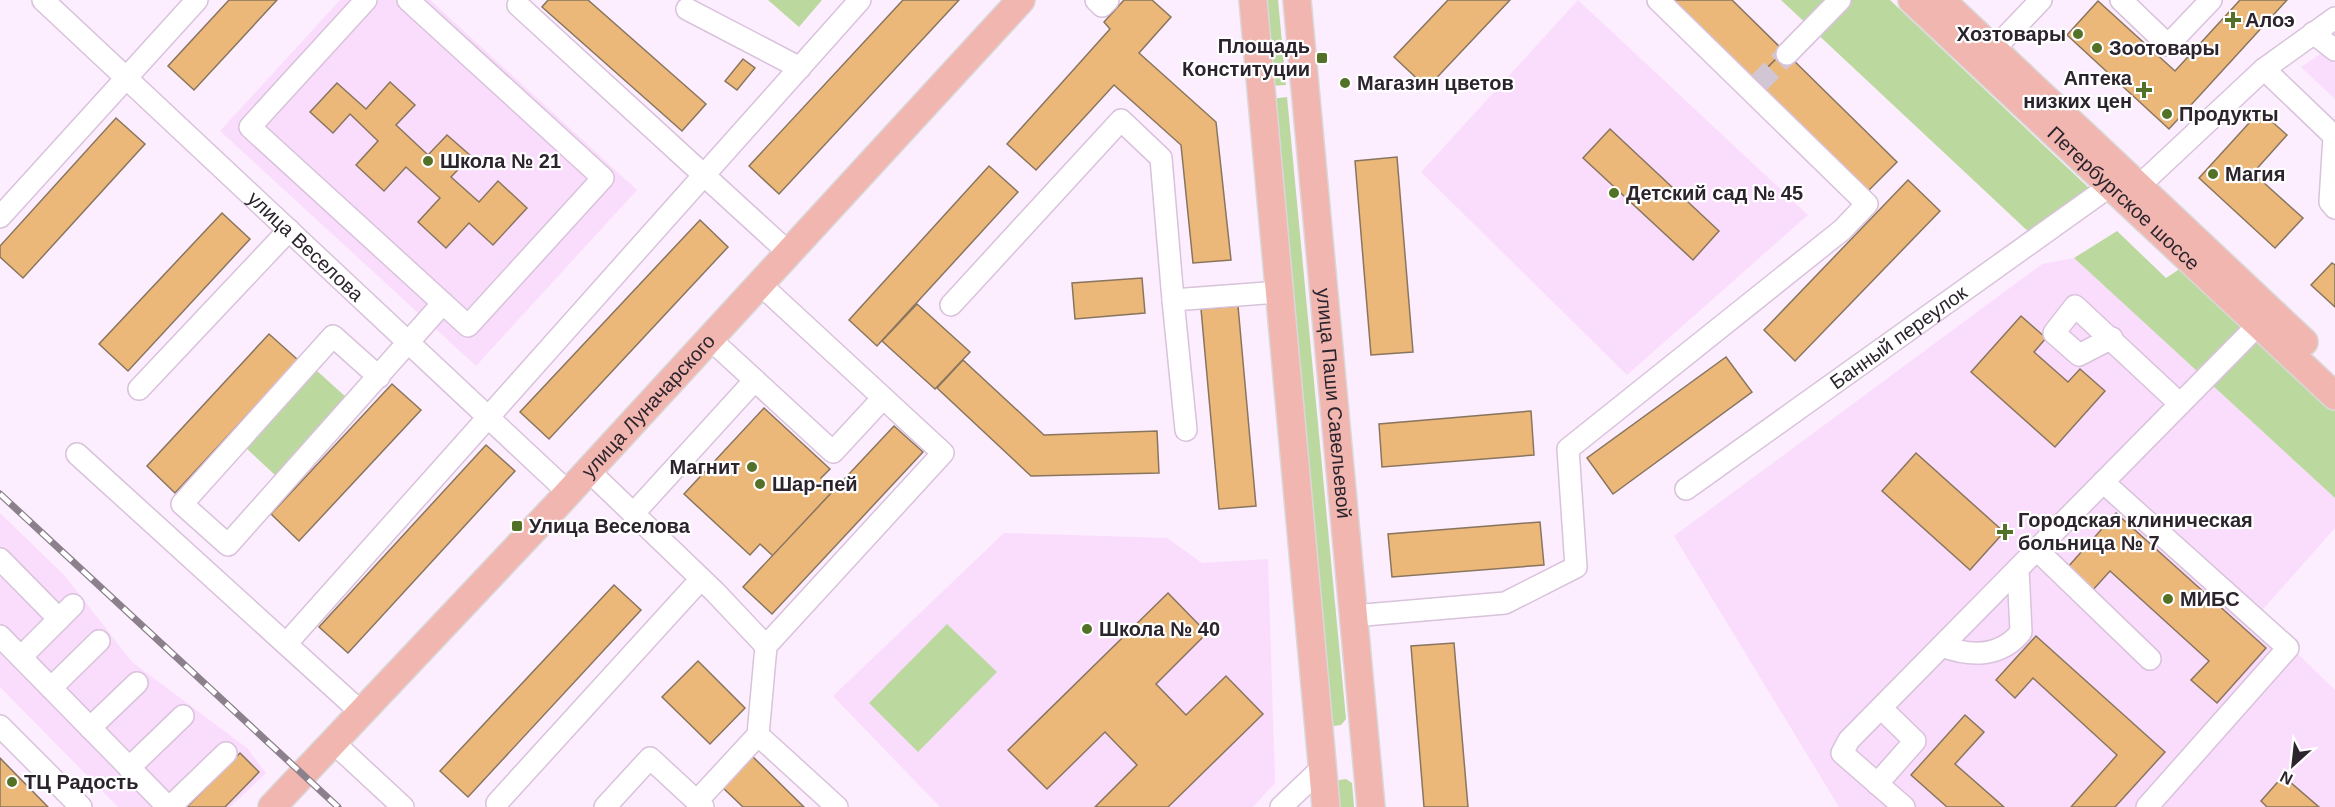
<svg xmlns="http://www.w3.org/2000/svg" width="2335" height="807" viewBox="0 0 2335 807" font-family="Arial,sans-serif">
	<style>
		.built { fill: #faddfc }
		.green { fill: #bbd89e }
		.building { fill: #ebb87a; stroke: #89755e; stroke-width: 1.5 }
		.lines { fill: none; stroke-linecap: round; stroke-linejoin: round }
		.minor-tunnel { stroke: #d2c6d4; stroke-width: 21; stroke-dasharray: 21 10; stroke-linecap: butt }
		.minor-casing { stroke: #d9c2db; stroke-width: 24 }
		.major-casing { stroke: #d9d8d9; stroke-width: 30 }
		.minor { stroke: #fff; stroke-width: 21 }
		.major { stroke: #f1b6b0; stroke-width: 27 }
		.rail-casing { stroke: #8b808c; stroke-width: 7 }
		.rail { stroke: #fff; stroke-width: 4.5; stroke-dasharray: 14; stroke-linecap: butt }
		.poi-dot { fill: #537227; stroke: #fff; stroke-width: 2 }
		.labels { text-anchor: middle; stroke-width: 4.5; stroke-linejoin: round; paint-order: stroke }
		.poi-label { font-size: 20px; font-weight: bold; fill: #2c242d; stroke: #fff; text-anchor: start }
		.street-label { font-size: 20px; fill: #2c242d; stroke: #fff }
	</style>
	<rect width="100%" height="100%" fill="#fceefe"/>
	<!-- built -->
	<g class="built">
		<polygon points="340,0 430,0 637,190 476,366 220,131"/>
		<polygon points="1578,0 1808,215 1627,375 1421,172"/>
		<polygon points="2335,44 2335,99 2301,67"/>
		<polygon points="2074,258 2335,498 2335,528 2258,615 2335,690 2335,807 1839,807 1674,536 2042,264"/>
		<polygon points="0,513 65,576 132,662 247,748 266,773 230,807 118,807 0,687"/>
		<polygon points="1004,533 1167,538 1202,563 1268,559 1275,783 1253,807 940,807 833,696"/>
	</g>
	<!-- green -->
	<g class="green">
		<polygon points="768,0 822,0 799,27"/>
		<polygon points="1261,0 1278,0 1286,85 1269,86"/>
		<polygon points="1781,0 1890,0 2089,188 2032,235"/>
		<polygon points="1287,97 1346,719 1341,725 1334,726 1328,720 1270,99"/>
		<polygon points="2117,231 2166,278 2181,268 2335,410 2335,498 2074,258"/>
		<polygon points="316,370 347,398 276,476 246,448"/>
		<polygon points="947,624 997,672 918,752 869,703"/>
		<polygon points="1346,779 1352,783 1354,807 1336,807 1334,786 1339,780"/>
	</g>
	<!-- building -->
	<g class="building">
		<polygon points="229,0 277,0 194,90 168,66"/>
		<polygon points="548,0 588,0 706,104 682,131 542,7"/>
		<polygon points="903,0 959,0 779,194 749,166"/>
		<polygon points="1124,0 1152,0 1171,17 1139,53 1216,122 1231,260 1193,263 1181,145 1114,85 1036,170 1007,144 1110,29 1104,22"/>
		<polygon points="1448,0 1510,0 1427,88 1394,57"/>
		<polygon points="1671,0 1732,0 1784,51 1754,81"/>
		<polygon points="2240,0 2287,0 2169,129 2067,35 2098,1 2175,71"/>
		<polygon points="1784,51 1897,162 1867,192 1754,81"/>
		<polygon points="743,59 755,68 737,90 725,81"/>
		<polygon points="390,82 415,105 396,125 428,155 447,135 471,156 451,177 479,202 498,181 527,208 493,245 469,223 446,248 418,222 440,198 406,167 384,191 356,165 378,141 350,114 333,133 310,112 337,83 366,109"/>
		<polygon points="2260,111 2287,135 2253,173 2303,218 2275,248 2199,178"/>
		<polygon points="116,118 145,144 23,278 0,257 0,246"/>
		<polygon points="1610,129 1719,231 1693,260 1583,158"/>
		<polygon points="1397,157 1413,352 1371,355 1355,161"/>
		<polygon points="989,166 1018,192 877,346 849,320"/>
		<polygon points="1908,180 1940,211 1795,361 1764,330"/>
		<polygon points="222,213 250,239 128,371 99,344"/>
		<polygon points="700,220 728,247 549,439 520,412"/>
		<polygon points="2332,263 2335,265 2335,307 2311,285"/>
		<polygon points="1142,278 1145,313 1075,319 1072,283"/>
		<polygon points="917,304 970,352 935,389 882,341"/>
		<polygon points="1238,306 1256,506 1219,509 1201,309"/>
		<polygon points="2021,316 2046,338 2034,352 2068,382 2080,369 2105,391 2055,447 1971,372"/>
		<polygon points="269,334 298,360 175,493 147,466"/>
		<polygon points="1726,357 1752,392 1613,494 1587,458"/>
		<polygon points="963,360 1044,435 1157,431 1159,473 1031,476 937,388"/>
		<polygon points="392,384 421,410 299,541 271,514"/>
		<polygon points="764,408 830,469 821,478 834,490 773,556 760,544 750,555 684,494"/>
		<polygon points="1531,411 1534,455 1382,467 1379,424"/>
		<polygon points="894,426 923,452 772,614 743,587"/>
		<polygon points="486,445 515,471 348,653 319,627"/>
		<polygon points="1916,453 2004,532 1970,570 1882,491"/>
		<polygon points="2116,513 2266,648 2217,703 2191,680 2209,661 2110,571 2092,591 2067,568"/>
		<polygon points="1540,522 1544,565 1392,577 1388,534"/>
		<polygon points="614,585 641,610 468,797 440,771"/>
		<polygon points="1168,593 1207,633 1156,684 1186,715 1226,676 1263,714 1168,807 1095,807 1137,765 1105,732 1047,789 1008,750"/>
		<polygon points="2036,636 2165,752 2115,807 2071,807 2117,755 2033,678 2015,698 1996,680"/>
		<polygon points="1454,643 1468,807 1424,807 1411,646"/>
		<polygon points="698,661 745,708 710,744 662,697"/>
		<polygon points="1965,715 1984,732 1955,764 2004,807 1947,807 1911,775"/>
		<polygon points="240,753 259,772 225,807 187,807"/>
		<polygon points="751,755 804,807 743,807 721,786"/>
		<polygon points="0,758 48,807 0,807"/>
		<polygon points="2283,776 2319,807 2267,807 2261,801"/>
	</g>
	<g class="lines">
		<!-- minor-tunnel -->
		<polyline class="minor-tunnel" points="1757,85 1787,54"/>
		<defs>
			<g id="minor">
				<path id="s1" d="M43,0l526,493"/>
				<polyline points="366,0 250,127 468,326 603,178 408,0"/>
				<polyline points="1096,0 1102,6 1108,0"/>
				<polyline points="2121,0 2168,45 2211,0"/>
				<polyline points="518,5 789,253"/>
				<polyline points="687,9 800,68"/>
				<polyline points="2313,33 2335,50"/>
				<polyline points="1994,49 2041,0"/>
				<polyline points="1787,54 1840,0"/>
				<polyline points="2264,69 2334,136 2330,202 2335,208"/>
				<polyline points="2139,186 2264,69 2335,18"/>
				<polyline points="0,217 197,0"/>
				<polyline points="760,284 943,453 766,646"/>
				<polyline points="951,305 1121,120 1161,158 1173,300"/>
				<polyline points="2112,338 2079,355 2054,333 2075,306 2180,404"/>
				<polyline points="710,339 833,452 883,398"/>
				<polyline points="379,377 333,336 182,504 228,545 443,303"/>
				<polyline points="139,389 289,230"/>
				<polyline points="1186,430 1173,300 1279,292"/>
				<polyline points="77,454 363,714"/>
				<polyline points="589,471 715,592 766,646 758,735 697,801"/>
				<polyline points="2103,482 2288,648 2147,807"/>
				<path id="s2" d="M1686,489l424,-303"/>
				<polyline points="633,514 755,380"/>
				<polyline points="2037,550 2150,659"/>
				<polyline points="0,559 59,619"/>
				<polyline points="1353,616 1505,603 1576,567 1568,449 1842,230 1867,204 1658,0"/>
				<polyline points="0,636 168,807"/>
				<polyline points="286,644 860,0"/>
				<path d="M1942,646c29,11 59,11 79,-14l-3,-63"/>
				<polyline points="21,657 73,605"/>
				<polyline points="51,688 99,641"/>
				<polyline points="0,726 81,807"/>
				<polyline points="90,728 137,683"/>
				<polyline points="758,735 837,807"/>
				<polyline points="335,744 403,807"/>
				<polyline points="129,768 183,716"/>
				<polyline points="1877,784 1915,741 1881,708"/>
				<polyline points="497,803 701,579"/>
				<polyline points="170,807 226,753"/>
				<polyline points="605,807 650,758 703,807"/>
				<polyline points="1281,807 1322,768"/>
				<polyline points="1904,807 1842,753 1849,740 2258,325"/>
			</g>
			<g id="major">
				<polyline points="1253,0 1326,807"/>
				<path id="s3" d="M1297,0l74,807"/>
				<path id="s4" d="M1912,0l423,396"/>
				<polyline points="1941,0 2304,342"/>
				<path id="s5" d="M272,807l285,-302 464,-505"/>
			</g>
		</defs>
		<!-- minor casing -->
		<use href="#minor" class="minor-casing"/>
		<!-- major casing -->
		<use href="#major" class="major-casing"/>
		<!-- minor -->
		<use href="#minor" class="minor"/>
		<!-- major -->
		<use href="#major" class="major"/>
		<defs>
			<polyline id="rail" points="0,494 338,807"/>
		</defs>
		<!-- rail casing -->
		<use href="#rail" class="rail-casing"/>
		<!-- rail -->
		<use href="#rail" class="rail"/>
	</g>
	<!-- markers -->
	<g class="poi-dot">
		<path d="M2230 11h6v6h6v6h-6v6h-6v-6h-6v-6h6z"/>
		<circle cx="2078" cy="34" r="6"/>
		<circle cx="2097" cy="48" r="6"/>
		<rect x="1316" y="52" width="12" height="12" rx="3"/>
		<circle cx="1345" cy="83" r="6"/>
		<path d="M2141 81h6v6h6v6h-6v6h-6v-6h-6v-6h6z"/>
		<circle cx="2167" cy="114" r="6"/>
		<circle cx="428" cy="161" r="6"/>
		<circle cx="2213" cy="174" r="6"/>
		<circle cx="1614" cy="193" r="6"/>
		<circle cx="752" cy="467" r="6"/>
		<circle cx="760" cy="484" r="6"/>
		<rect x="511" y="520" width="12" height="12" rx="3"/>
		<path d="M2002 523h6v6h6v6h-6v6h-6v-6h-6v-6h6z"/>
		<circle cx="2168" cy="599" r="6"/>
		<circle cx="1087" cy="629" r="6"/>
		<circle cx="12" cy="782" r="6"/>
	</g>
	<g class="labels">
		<!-- poi labels -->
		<g class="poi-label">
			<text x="2245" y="27">Алоэ</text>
			<text x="2066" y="41" text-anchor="end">Хозтовары</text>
			<text x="1310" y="53" text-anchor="end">Площадь<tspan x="1310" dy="23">Конституции</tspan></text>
			<text x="2109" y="55">Зоотовары</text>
			<text x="2132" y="85" text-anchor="end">Аптека<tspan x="2132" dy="23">низких цен</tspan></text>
			<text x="1357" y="90">Магазин цветов</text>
			<text x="2179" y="121">Продукты</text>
			<text x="440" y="168">Школа № 21</text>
			<text x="2225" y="181">Магия</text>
			<text x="1626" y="200">Детский сад № 45</text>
			<text x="740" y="474" text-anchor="end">Магнит</text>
			<text x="772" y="491">Шар-пей</text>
			<text x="2018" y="527">Городская клиническая<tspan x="2018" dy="23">больница № 7</tspan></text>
			<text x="529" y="533">Улица Веселова</text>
			<text x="2180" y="606">МИБС</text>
			<text x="1099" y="636">Школа № 40</text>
			<text x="24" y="789">ТЦ Радость</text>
		</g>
		<!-- street labels -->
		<g class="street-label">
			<text dy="7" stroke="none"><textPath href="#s4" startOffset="290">Петербургское шоссе</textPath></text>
			<text dy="7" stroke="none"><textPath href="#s1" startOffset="360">улица Веселова</textPath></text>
			<text dy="7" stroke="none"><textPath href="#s2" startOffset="261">Банный переулок</textPath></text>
			<text dy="7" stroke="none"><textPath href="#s3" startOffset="405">улица Паши Савельевой</textPath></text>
			<text dy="7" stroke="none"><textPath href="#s5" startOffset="550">улица Луначарского</textPath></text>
		</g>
	</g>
	<!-- north arrow -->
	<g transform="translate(2293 765) rotate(207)" stroke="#ffffff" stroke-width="4.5" paint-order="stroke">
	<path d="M0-4.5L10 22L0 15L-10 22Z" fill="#2c242d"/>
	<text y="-9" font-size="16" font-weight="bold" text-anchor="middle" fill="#2c242d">N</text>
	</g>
</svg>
